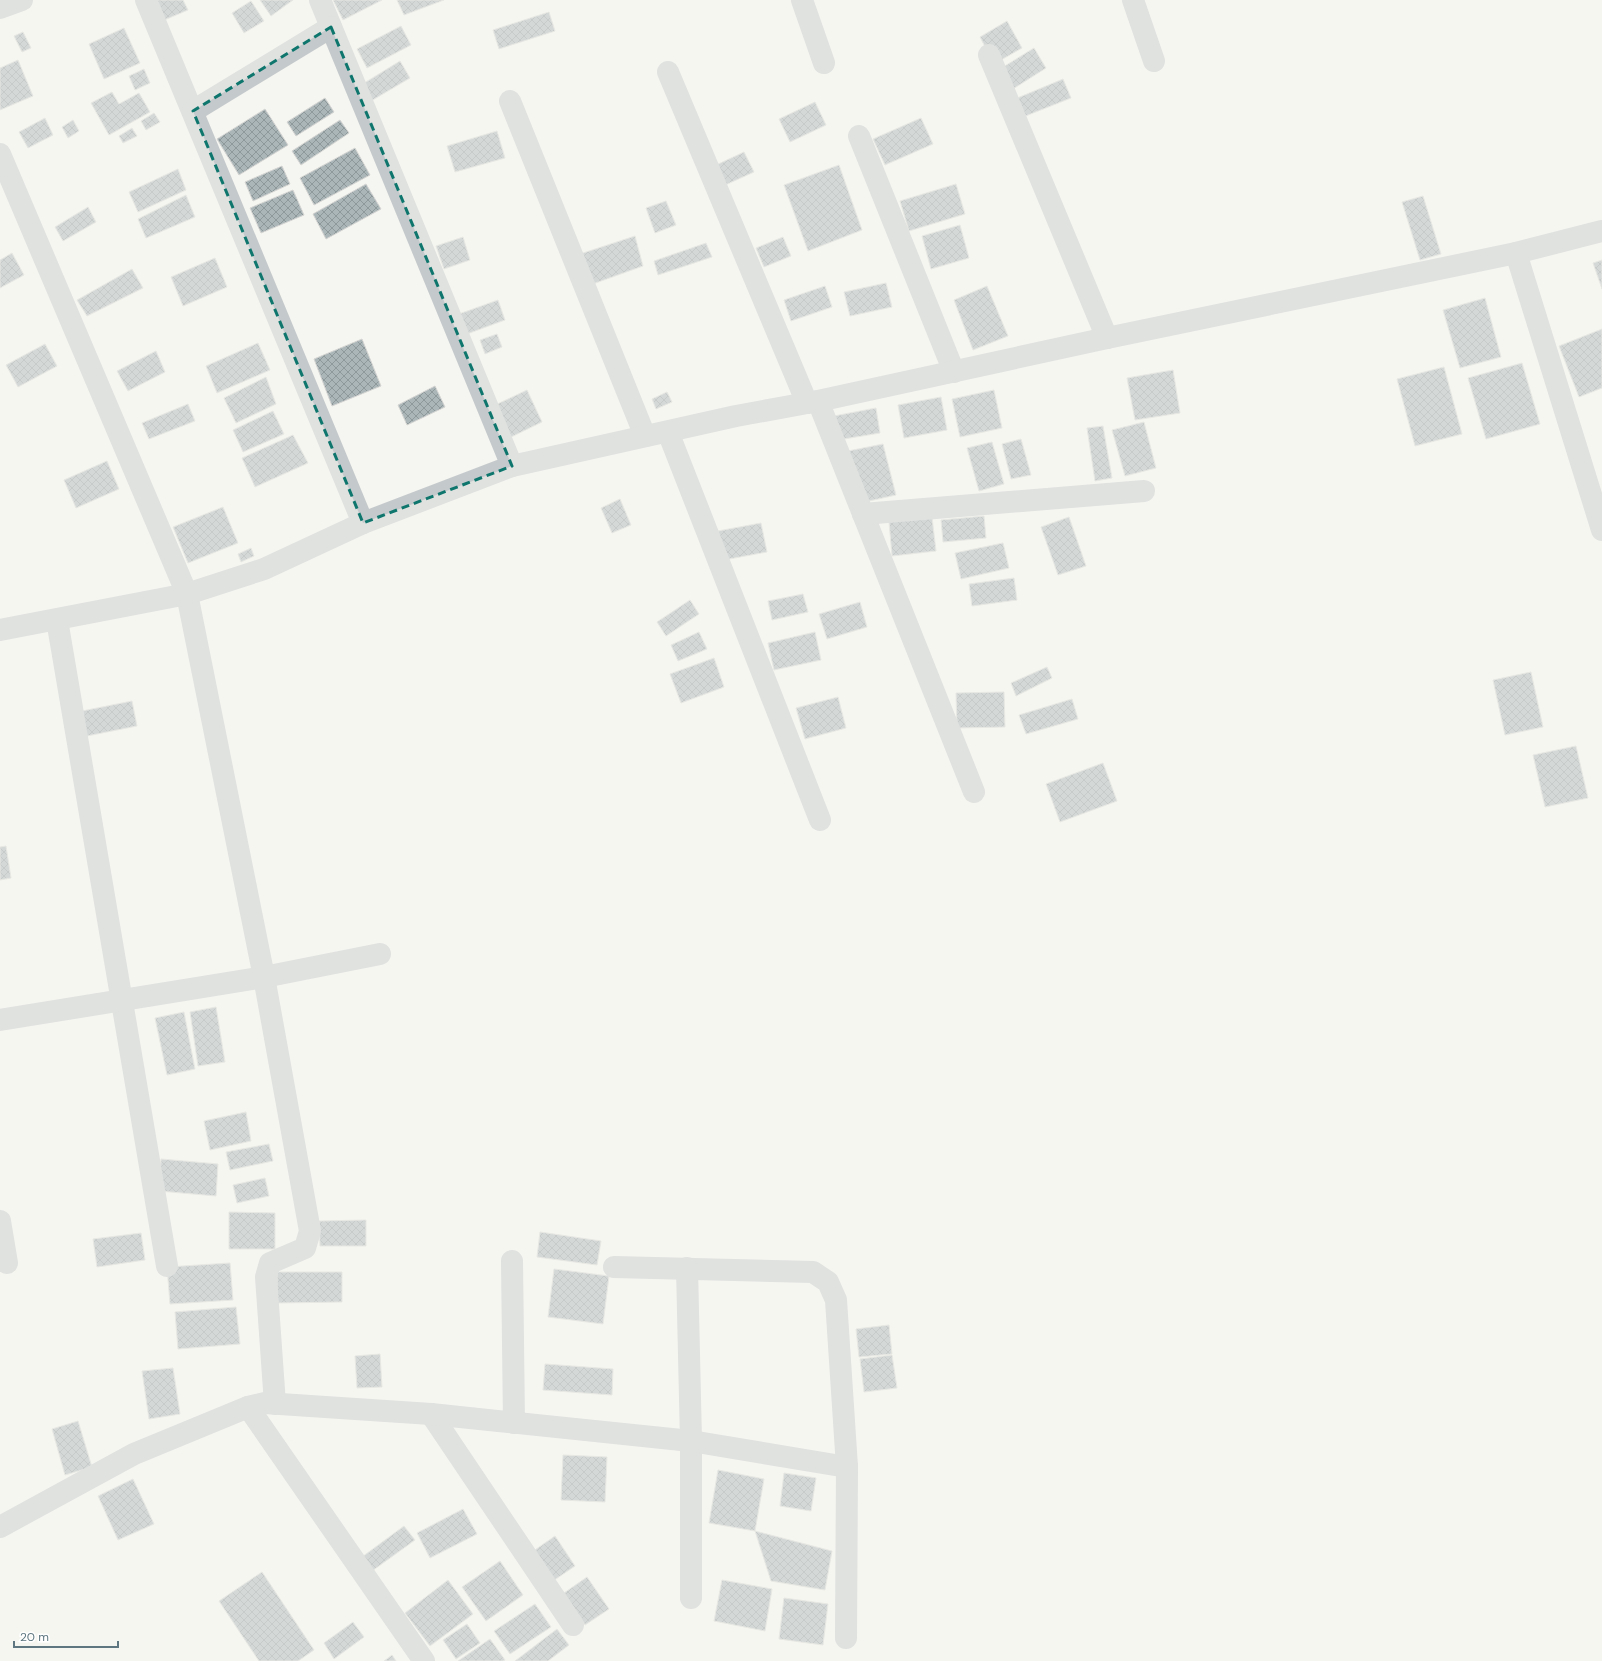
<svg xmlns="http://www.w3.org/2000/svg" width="1602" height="1661" viewBox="0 0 1602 1661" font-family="'DM Sans',sans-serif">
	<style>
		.building { fill: url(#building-cross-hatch); stroke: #d6d6d4 }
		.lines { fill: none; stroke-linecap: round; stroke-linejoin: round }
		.minor { stroke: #c4c9cb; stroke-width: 22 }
		.marked { fill: none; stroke: #0f766e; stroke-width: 3; stroke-dasharray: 8 5; stroke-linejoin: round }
	</style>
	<defs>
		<pattern id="building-cross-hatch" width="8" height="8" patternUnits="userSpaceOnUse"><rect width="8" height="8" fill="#abb6b9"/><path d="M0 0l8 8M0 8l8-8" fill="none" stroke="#8e999c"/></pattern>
	</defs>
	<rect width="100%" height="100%" fill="#f5f5f1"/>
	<!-- building -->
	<g class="building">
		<polygon points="152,0 183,0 188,10 162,21"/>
		<polygon points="260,0 293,0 271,16"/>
		<polygon points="333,0 382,0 343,20"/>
		<polygon points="397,0 444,0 404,15"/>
		<polygon points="251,1 264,21 244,33 232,13"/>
		<polygon points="549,12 555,31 499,49 493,30"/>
		<polygon points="1007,21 1022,48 994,64 980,37"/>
		<polygon points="401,26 411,45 367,68 357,49"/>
		<polygon points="124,28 140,63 104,79 89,44"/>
		<polygon points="23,32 31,48 22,52 14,36"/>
		<polygon points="1034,48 1046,68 1013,89 1000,69"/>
		<polygon points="18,60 33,96 0,110 0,68"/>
		<polygon points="400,61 410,78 371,101 361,85"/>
		<polygon points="144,69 150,83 135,90 129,76"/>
		<polygon points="1063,79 1071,98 1023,117 1015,99"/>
		<polygon points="112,92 119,104 139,93 150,112 109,135 91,103"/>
		<polygon points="325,98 334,112 296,136 287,122"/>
		<polygon points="815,102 826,125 790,142 779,119"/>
		<polygon points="265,109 288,145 239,175 217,139"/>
		<polygon points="154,113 160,122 146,130 141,121"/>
		<polygon points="45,118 53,135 28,148 19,132"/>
		<polygon points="921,118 933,144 885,165 873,139"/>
		<polygon points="73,120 79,131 68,138 62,127"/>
		<polygon points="340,120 349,133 301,165 292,151"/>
		<polygon points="132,128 137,136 123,143 119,136"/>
		<polygon points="497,131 505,158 455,172 447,146"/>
		<polygon points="355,148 370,175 314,205 300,178"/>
		<polygon points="744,152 754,172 723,186 714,166"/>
		<polygon points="839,165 862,230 808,251 784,185"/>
		<polygon points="282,166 290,184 253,201 245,182"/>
		<polygon points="178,169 186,190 138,212 129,192"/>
		<polygon points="366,184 381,209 326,239 313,214"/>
		<polygon points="956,184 965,214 909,231 900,201"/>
		<polygon points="293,190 304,215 261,233 250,208"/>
		<polygon points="186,195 195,217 146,238 138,219"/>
		<polygon points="1423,196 1441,254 1420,260 1402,202"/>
		<polygon points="666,201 676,225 655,233 646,208"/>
		<polygon points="88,207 96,222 63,241 55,227"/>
		<polygon points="960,225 969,258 931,269 922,236"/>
		<polygon points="635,236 643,266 590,285 580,254"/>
		<polygon points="463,237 470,260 444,269 436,246"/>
		<polygon points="783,237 791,256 764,267 756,248"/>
		<polygon points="706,243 712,257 658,275 654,261"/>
		<polygon points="12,253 24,275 0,288 0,260"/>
		<polygon points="215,258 227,287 183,306 171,277"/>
		<polygon points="1602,260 1602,289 1593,263"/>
		<polygon points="132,269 143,288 87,316 77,300"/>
		<polygon points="886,283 892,307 850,316 844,292"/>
		<polygon points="825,286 832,307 791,321 784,300"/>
		<polygon points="987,286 1008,336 973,350 954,300"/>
		<polygon points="1485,298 1501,357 1460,368 1443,310"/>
		<polygon points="498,300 505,320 467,334 459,314"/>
		<polygon points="1602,329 1602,388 1579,397 1559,346"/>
		<polygon points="497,334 502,347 485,354 480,340"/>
		<polygon points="362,339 381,386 332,406 314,359"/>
		<polygon points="258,343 270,370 217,393 206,366"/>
		<polygon points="45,344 57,366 18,387 6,365"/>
		<polygon points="156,351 165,372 128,391 117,371"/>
		<polygon points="1522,363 1540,424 1486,439 1468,378"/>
		<polygon points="1444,367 1462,434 1415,446 1397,379"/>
		<polygon points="1173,370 1180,413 1135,420 1127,378"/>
		<polygon points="266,377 276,404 236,423 224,398"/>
		<polygon points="435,386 445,407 407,425 398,405"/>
		<polygon points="527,390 542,422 507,439 491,407"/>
		<polygon points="994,390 1002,428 960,437 952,399"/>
		<polygon points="667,392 672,402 656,409 652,399"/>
		<polygon points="941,397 947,430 904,438 898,405"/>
		<polygon points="188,404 195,421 149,439 142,423"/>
		<polygon points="876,408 880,433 838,440 834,416"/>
		<polygon points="273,411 284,434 243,452 233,430"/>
		<polygon points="1144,422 1156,468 1125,476 1112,430"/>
		<polygon points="1103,426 1112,478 1095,481 1087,428"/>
		<polygon points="293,435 308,463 255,487 242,458"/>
		<polygon points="1021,439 1031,475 1011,479 1002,444"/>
		<polygon points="992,442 1004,484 979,491 967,448"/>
		<polygon points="883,444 896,495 860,503 848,451"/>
		<polygon points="107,461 119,489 76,508 64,480"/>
		<polygon points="620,499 631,525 612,533 601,508"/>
		<polygon points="223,507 238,543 188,563 173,527"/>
		<polygon points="984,516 986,538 943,542 941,520"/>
		<polygon points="932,517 936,551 892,556 889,522"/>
		<polygon points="1069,517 1086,566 1058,575 1041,527"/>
		<polygon points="761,523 767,552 724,560 718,531"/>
		<polygon points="1003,543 1009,568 961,579 955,553"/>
		<polygon points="251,548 254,556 241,562 238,554"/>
		<polygon points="1014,578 1017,600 972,606 969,584"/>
		<polygon points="803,594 808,612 772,620 768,601"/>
		<polygon points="690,600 699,614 666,636 657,622"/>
		<polygon points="860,602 867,627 827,639 819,614"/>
		<polygon points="699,632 707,649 678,661 671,645"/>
		<polygon points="815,632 821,660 774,670 768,643"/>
		<polygon points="714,658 724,687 681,703 670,674"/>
		<polygon points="1047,667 1052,678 1016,696 1011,683"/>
		<polygon points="1531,672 1543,727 1505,735 1493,680"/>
		<polygon points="1004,692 1005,727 957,728 956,693"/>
		<polygon points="838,697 846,728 805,739 796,708"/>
		<polygon points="1072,699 1078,719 1026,734 1019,715"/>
		<polygon points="132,701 137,726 82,737 77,712"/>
		<polygon points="1576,746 1588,798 1545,807 1533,755"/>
		<polygon points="1103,763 1117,801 1060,822 1046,784"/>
		<polygon points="6,846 11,878 0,880 0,847"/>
		<polygon points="216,1007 225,1062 198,1066 190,1012"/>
		<polygon points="184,1012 195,1069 167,1075 155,1018"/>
		<polygon points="246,1112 251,1141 210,1150 204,1121"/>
		<polygon points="269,1144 273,1161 230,1170 226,1152"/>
		<polygon points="161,1159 218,1164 216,1196 159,1191"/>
		<polygon points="265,1178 269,1196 237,1203 233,1185"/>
		<polygon points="229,1212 275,1213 275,1249 229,1249"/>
		<polygon points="366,1220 366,1246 320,1246 319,1221"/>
		<polygon points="540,1232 601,1241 597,1265 537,1257"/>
		<polygon points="141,1233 145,1260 97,1267 93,1239"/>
		<polygon points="230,1263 233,1300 170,1304 167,1267"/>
		<polygon points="554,1269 609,1276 603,1324 548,1317"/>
		<polygon points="277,1272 342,1272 342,1302 277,1303"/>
		<polygon points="236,1307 240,1344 178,1349 175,1312"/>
		<polygon points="889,1325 892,1354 859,1357 856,1329"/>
		<polygon points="380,1354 382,1387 357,1388 355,1356"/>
		<polygon points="892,1355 897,1388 864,1392 860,1359"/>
		<polygon points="545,1364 613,1369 612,1395 543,1390"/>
		<polygon points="173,1368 180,1414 149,1419 142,1371"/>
		<polygon points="78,1421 92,1467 65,1475 52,1429"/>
		<polygon points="563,1455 607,1457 605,1502 561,1500"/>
		<polygon points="718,1470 764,1479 755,1531 709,1523"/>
		<polygon points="784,1473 816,1478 811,1511 780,1506"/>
		<polygon points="133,1479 154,1524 118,1540 98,1496"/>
		<polygon points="463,1509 477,1534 430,1558 417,1533"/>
		<polygon points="404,1526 415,1540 372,1571 362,1557"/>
		<polygon points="755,1531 832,1551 825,1590 771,1581"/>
		<polygon points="555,1536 575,1566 553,1581 532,1552"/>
		<polygon points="500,1561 523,1595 486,1621 462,1587"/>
		<polygon points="262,1572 314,1650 298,1661 259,1661 219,1601"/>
		<polygon points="587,1577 609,1609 585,1625 564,1593"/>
		<polygon points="448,1580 473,1614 430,1646 405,1613"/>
		<polygon points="722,1580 772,1589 765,1631 714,1621"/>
		<polygon points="784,1598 828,1604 823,1645 779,1639"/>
		<polygon points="535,1604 551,1627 510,1654 494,1631"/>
		<polygon points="353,1622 364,1637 334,1659 324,1643"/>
		<polygon points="467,1624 480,1643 456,1659 443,1640"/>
		<polygon points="557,1629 569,1645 548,1661 515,1661"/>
		<polygon points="490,1639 505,1660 503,1661 458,1661"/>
		<polygon points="392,1655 396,1661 384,1661"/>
	</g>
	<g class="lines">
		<!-- minor -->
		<g class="minor">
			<polyline points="146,0 363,523"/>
			<polyline points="320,0 512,466"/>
			<polyline points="802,0 824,63"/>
			<polyline points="1133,0 1154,61"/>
			<polyline points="0,8 22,0"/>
			<polyline points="989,55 1107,338"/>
			<polyline points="668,72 807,403"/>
			<polyline points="510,101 645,436"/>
			<polyline points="193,111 331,27"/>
			<polyline points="859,136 954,372"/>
			<polyline points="0,154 187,594 264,977 310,1231 305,1248 270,1263 266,1277 275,1404"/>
			<polyline points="1516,253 1602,530"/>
			<polyline points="818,401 974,792"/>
			<polyline points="668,432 820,820"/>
			<polyline points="863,514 1144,491"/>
			<polyline points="57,620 167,1266"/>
			<polyline points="0,630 187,594 264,569 363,523 512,466 736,416 818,401 1107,338 1516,253 1602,231"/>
			<polyline points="0,1020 264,977 380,954"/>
			<polyline points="0,1221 7,1263"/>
			<polyline points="512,1261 514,1423"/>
			<polyline points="614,1267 813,1272 828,1282 836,1300 847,1467 846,1638"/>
			<polyline points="687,1268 691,1441 691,1598"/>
			<polyline points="248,1407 424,1661"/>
			<polyline points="431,1414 573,1625"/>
			<polyline points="0,1527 134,1454 248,1407 265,1403 431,1414 691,1441 847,1467"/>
		</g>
	</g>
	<!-- marked area -->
	<path d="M0 0H1602V1661H0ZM331,27l181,439 -149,57 -170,-412z" fill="#f5f5f1" fill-opacity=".55" fill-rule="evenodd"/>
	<path class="marked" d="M331,27l181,439 -149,57 -170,-412z"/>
	<!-- scale -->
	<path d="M14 1641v6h104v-6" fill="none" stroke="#5d767f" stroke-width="2"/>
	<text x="20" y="1641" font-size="12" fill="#5d767f" stroke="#ffffff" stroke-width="3" paint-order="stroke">20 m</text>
</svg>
